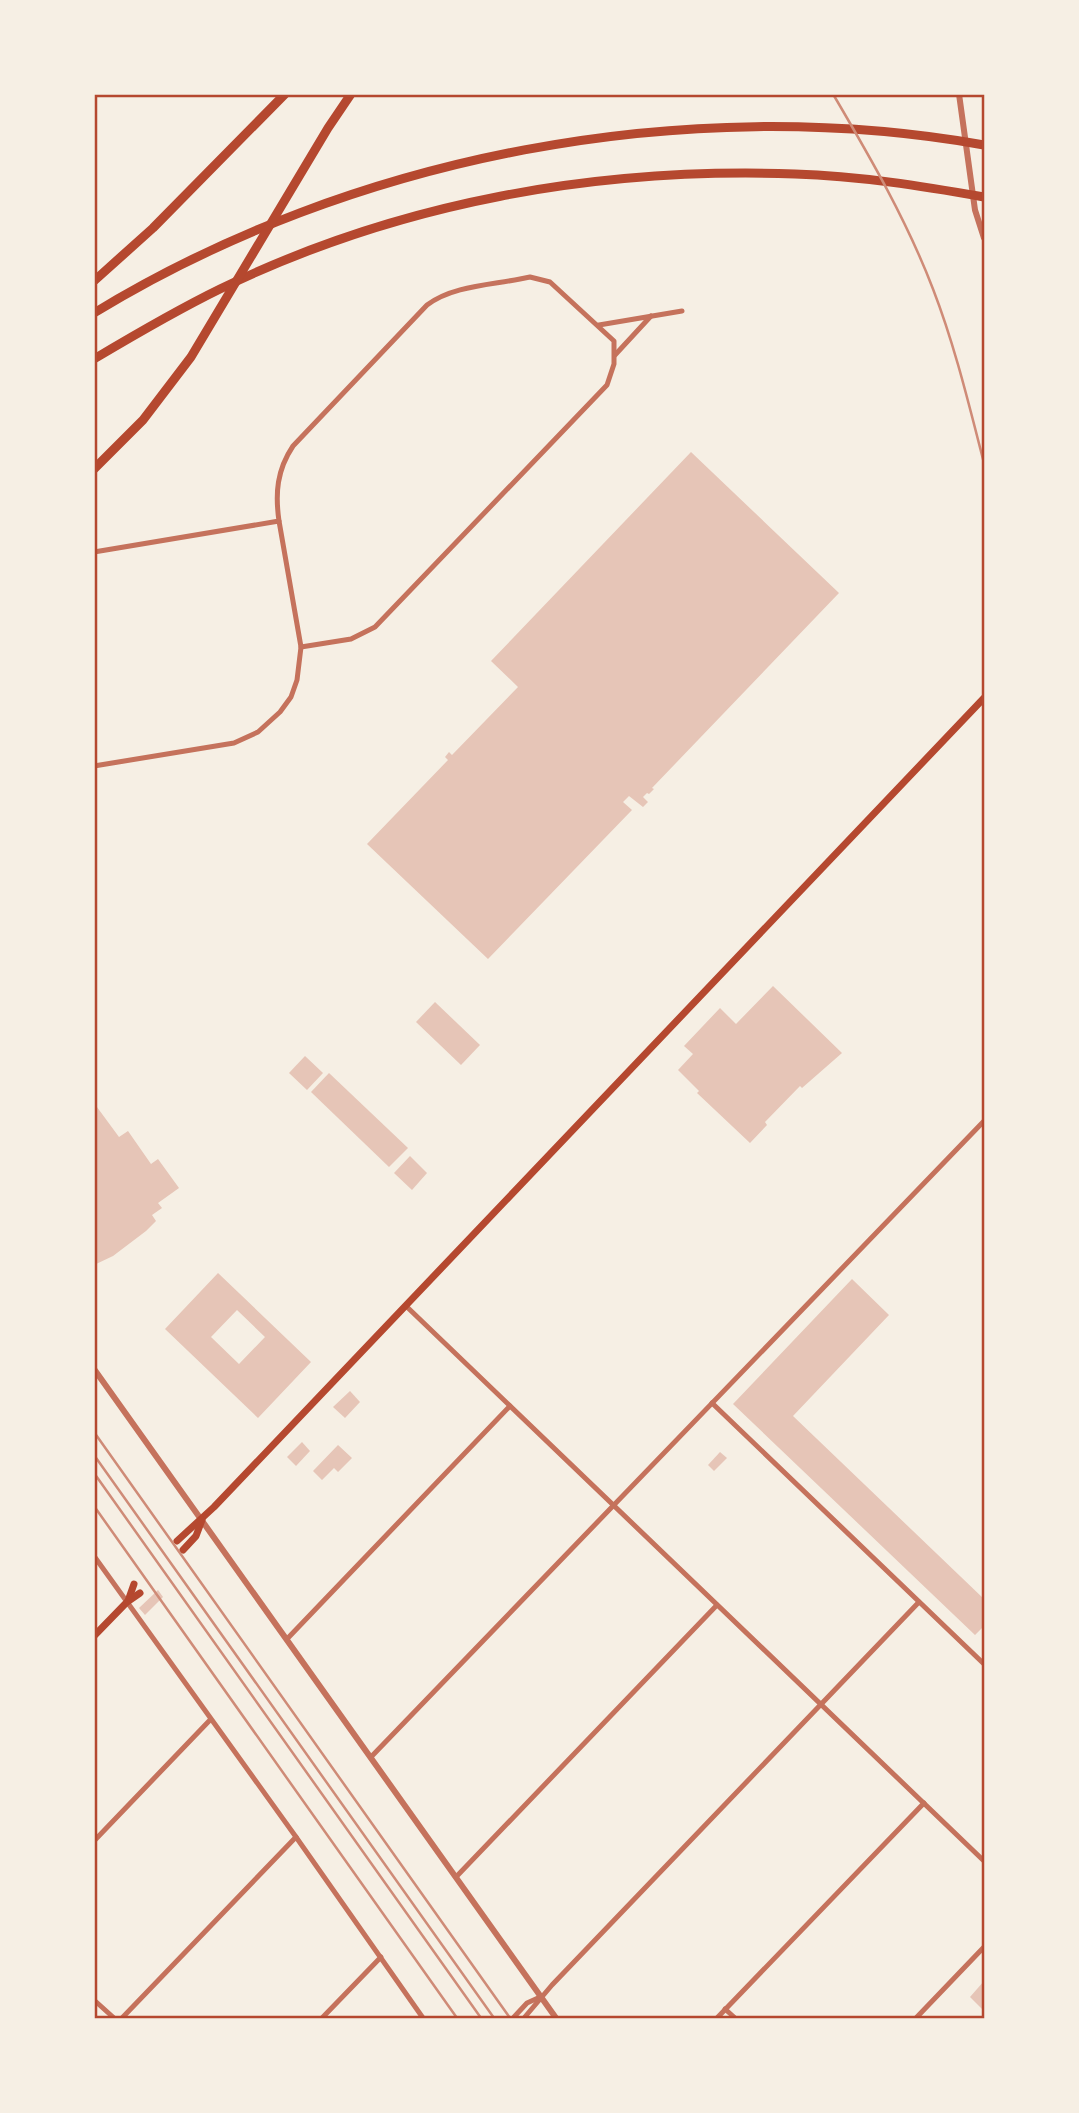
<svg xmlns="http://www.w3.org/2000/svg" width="1079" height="2113" viewBox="0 0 1079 2113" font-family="'Public Sans',sans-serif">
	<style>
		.building { fill: #e6c5b7; fill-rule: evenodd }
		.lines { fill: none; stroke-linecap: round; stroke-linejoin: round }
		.minor { stroke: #c5725c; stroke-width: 5 }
		.tertiary { stroke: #c5725c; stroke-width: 6 }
		.secondary { stroke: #b5482f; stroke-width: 7 }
		.motorway { stroke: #b5482f; stroke-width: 9 }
		.rail { stroke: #cf8b77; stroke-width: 2.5 }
		.neatline { fill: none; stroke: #b5482f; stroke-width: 2.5 }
	</style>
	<rect width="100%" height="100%" fill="#f6efe4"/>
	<!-- building -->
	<g class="building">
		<polygon points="691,452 839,593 652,788 654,789 649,794 647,793 643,797 648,802 643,807 629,796 623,802 632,810 488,959 367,844 448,760 445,757 449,752 452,755 518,687 491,661"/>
		<polygon points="773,986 842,1053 802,1088 800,1086 765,1122 767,1125 750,1143 697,1093 699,1091 678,1070 693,1054 684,1046 720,1008 736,1024"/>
		<polygon points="435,1002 480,1045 461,1065 416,1022"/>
		<polygon points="305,1056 323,1073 307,1090 289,1073"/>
		<polygon points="329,1073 408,1148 389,1167 311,1092"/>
		<polygon points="94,1103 119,1137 128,1131 151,1164 158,1159 179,1188 158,1203 162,1208 152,1215 156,1221 146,1231 113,1256 94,1265"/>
		<polygon points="410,1156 427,1173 412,1190 394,1173"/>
		<path d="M218,1273l93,89 -53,56 -93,-89zM237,1310l28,27 -26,27 -28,-27z"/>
		<polygon points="852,1279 889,1315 793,1416 984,1599 984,1626 975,1635 733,1404"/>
		<polygon points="350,1391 360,1402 345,1418 333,1407"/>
		<polygon points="302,1442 310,1451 296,1466 287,1457"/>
		<polygon points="338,1445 352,1458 338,1472 334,1468 322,1480 313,1471"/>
		<polygon points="720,1452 727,1458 714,1471 708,1465"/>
		<polygon points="158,1590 163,1597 145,1615 139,1608"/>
		<polygon points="984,1981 984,2011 970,1997"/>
	</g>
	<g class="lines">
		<!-- minor -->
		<g class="minor">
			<polyline points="599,325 682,311"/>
			<polyline points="615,355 651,316"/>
			<path d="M94,552l185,-31c-4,-28 -2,-51 14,-75l134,-141c25,-19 63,-20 93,-26l10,-2 20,5 64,59v23l-7,21 -232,242 -24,12 -50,8"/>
			<polyline points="94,766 234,743 258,732 280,712 291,697 297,680 301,647 279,521"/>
			<polyline points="406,1306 984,1861"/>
			<polyline points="712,1403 984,1664"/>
			<polyline points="94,1556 296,1837 423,2018"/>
			<polyline points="287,1639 510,1406"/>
			<polyline points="371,1757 984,1121"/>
			<polyline points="94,1841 210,1720"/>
			<polyline points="456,1877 717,1605"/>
			<polyline points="94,2000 114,2018"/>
			<polyline points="725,2009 735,2018"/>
			<polyline points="514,2017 527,2003 538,1998"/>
			<polyline points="122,2018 296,1837"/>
			<polyline points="322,2018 381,1957"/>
			<polyline points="524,2018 552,1985 919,1602"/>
			<polyline points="717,2018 924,1803"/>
			<polyline points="916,2018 984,1947"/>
		</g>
		<!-- tertiary -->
		<g class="tertiary">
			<polyline points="959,94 975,210 984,238"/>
			<polyline points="94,1369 556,2018"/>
		</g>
		<!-- secondary -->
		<g class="secondary">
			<polyline points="177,1541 214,1507 984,698"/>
			<polyline points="183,1550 196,1536 202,1520"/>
			<polyline points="128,1601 134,1584"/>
			<polyline points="94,1636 127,1602 140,1593"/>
		</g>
		<!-- motorway -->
		<g class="motorway">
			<polyline points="94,281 153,228 285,94"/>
			<path d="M94,313c259,-158 592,-221 890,-168"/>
			<path d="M94,359c42,-25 83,-49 126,-70 179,-87 377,-122 575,-115 64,2 127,12 189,23"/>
			<polyline points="94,469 143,420 191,357 328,128 351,94"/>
		</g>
		<!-- rail -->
		<g class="rail">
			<path d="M833,94c37,63 74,127 100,195 22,57 36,116 51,174"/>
			<polyline points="984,786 984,787"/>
			<polyline points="94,1432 510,2018"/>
			<polyline points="94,1455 494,2018"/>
			<polyline points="94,1473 481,2018"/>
			<polyline points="94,1506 457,2018"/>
		</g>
	</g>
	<!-- border -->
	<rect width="1079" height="2113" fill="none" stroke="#f6efe4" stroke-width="192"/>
	<rect x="96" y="96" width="887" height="1921" class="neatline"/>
</svg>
